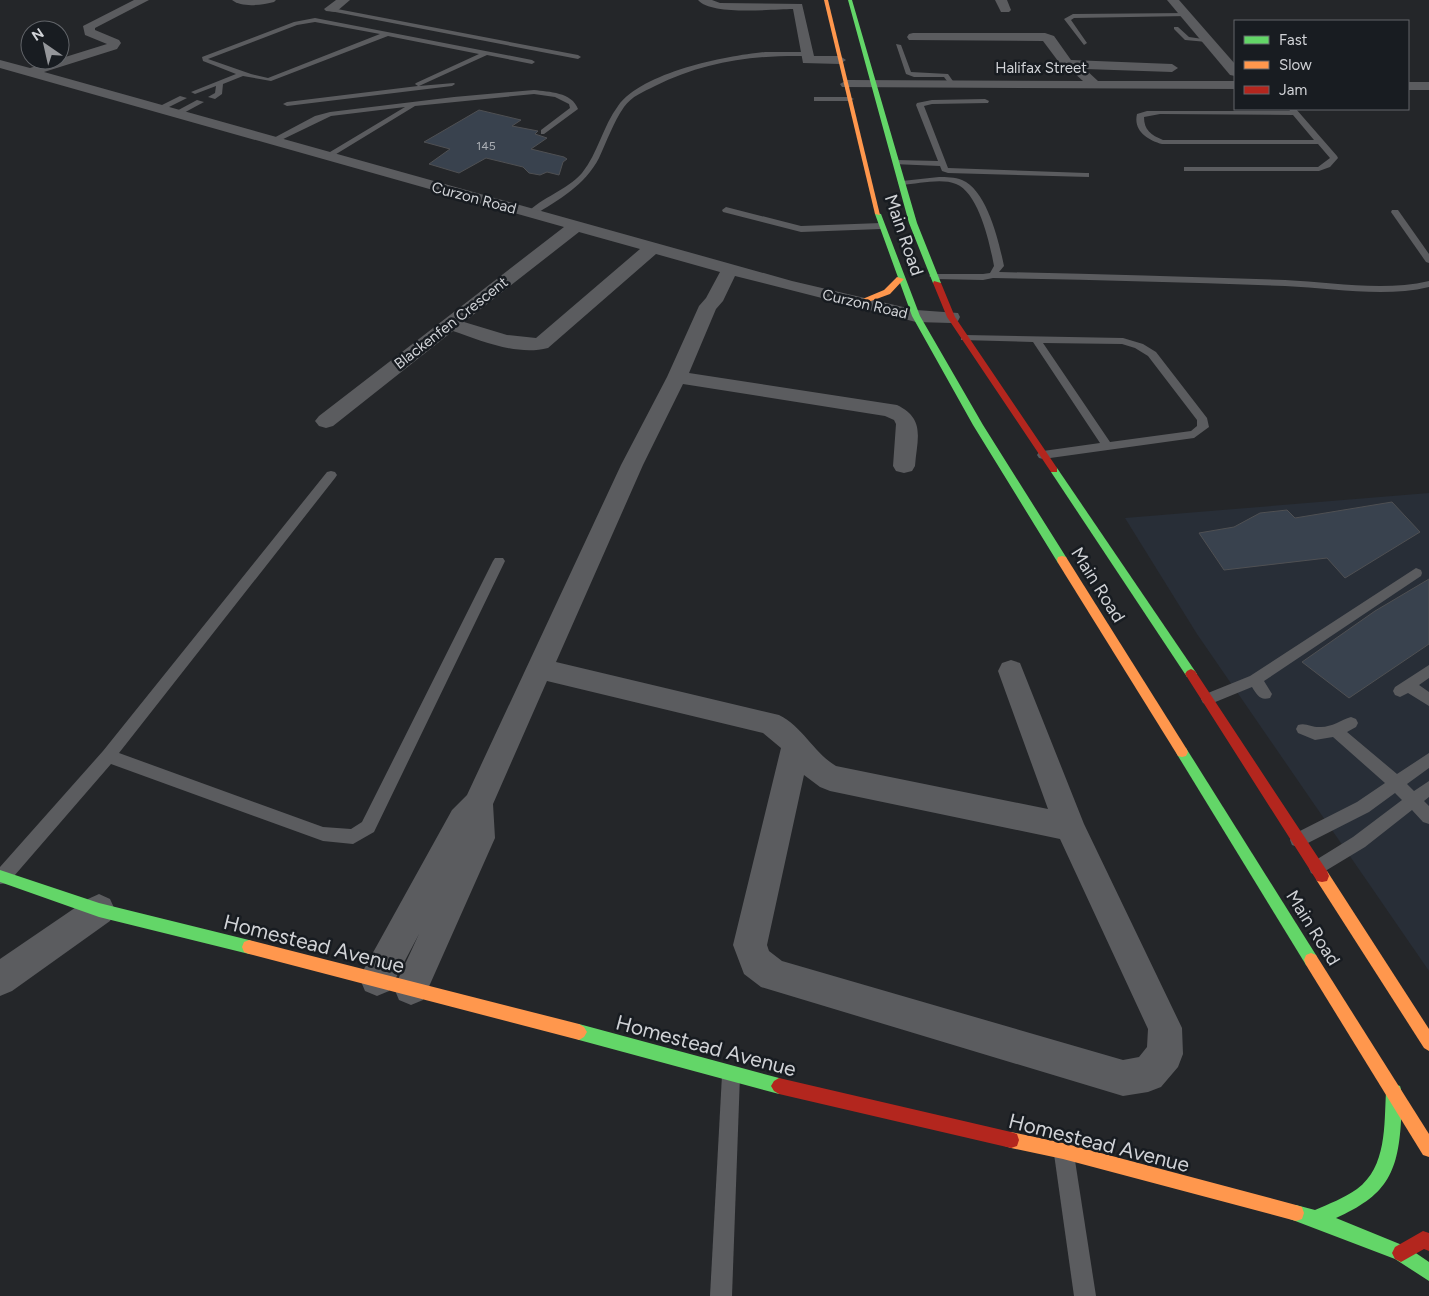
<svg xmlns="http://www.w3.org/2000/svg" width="1429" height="1296" viewBox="0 0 1429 1296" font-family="Figtree,sans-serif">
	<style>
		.built { fill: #282e37 }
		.building { fill: #39424e; stroke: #4f5053 }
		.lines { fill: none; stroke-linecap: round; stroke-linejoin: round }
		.lane { fill: #5b5c5f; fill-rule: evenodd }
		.street { fill: #5b5c5f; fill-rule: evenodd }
		.fast { fill: #63d668; fill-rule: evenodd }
		.slow { fill: #ff974d; fill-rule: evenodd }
		.jam { fill: #b3261e; fill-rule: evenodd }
		.labels { text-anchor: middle; stroke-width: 5; stroke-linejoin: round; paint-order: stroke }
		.far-number-label { font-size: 12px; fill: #abafb5 }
		.far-street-label { font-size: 15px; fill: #d1d3d7; stroke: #181c21 }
		.street-label { font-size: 18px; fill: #d1d3d7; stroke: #181c21 }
		.near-street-label { font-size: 21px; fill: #d1d3d7; stroke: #181c21 }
	</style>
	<rect width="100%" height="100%" fill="#242629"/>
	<!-- built -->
	<polygon class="built" points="1429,493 1429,971 1197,634 1125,518"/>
	<!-- building -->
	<g class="building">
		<polygon points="479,110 521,120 512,126 538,131 535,134 547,138 531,149 564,157 567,159 563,162 559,175 547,172 540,175 529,173 523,167 486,158 459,173 429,164 450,149 424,142"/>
		<polygon points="1392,502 1420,532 1345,578 1327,558 1224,570 1199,533 1234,527 1260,513 1287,510 1295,518"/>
		<polygon points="1429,579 1429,644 1349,698 1302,662 1375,611"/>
	</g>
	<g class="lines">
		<!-- lane -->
		<g class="lane">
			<polygon points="332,8 578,55 581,57 578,59 330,11"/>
			<polygon points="1186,13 1188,16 1074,18 1071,20 1087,43 1084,45 1064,19 1073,14"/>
			<path d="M315,18l217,42 3,2 -3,2 -45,-9 -68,31 35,-3 1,1 -3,2 -165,20 -4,-2 4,-2 131,-16 -3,-2 1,-1 63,-29 -91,-18 -117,45 -28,-5 -20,8 -1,10 -7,5 -7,-2 7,-4 1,-7 -21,8 -4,-2 45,-18 -33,-13 -1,-4 92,-35zM315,22l65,12 -112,44 -17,-4 -43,-15 89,-34z"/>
			<polygon points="1174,27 1178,27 1189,37 1210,40 1207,42 1185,40 1174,29"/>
			<polygon points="896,44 901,45 911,72 948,74 955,84 954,85 950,85 944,77 914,77 906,74"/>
			<path d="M765,52h41l3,2 -3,2c-53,-1 -103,6 -151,30 -12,6 -23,10 -31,21 -11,16 -17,34 -25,51 -14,27 -40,42 -65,57l-7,-2c15,-16 39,-22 55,-40 16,-20 21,-47 36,-67 25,-34 107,-50 147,-54z"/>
			<path d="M534,90c15,2 38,2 44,19l-34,25h-3v-4l29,-22 -1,-4 -14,-7 -21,-3 -119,12 -87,53h-3v-4l80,-48 -74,9 -56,27 -7,-2 47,-25 15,-4 124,-15z"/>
			<polygon points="180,96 187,98 161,111 154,109"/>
			<polygon points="814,97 850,97 854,99 850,101 814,101"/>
			<polygon points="985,99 989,101 988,103 932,104 924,106 948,168 1086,173 1089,173 1089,177 948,173 942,171 940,166 893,164 893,160 896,160 938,161 916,105 917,103 932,100"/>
			<polygon points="197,100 204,102 178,116 171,114"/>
			<path d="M1289,109h7l41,47 1,2 -8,9 -11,4h-135v-4h134l12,-9 -12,-14h-156c-14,-4 -29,-13 -25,-30l10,-3h143zM1160,114l133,1 21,25h-151c-12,-5 -19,-10 -19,-23z"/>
			<path d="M939,177c7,0 16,0 23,3 25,10 37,62 42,86l-5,6c96,2 191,5 286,8 47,2 97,12 144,1v6c-46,11 -96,1 -144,-1 -97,-4 -195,-6 -292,-8l-10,2 -49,-1 -5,-3 2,-2h52l7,-1 4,-7c-4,-22 -15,-73 -38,-82 -15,-6 -38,0 -54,1l-4,-2 4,-2z"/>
			<polygon points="726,207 801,226 881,223 885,226 881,229 801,232 723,212 722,210"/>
			<polygon points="1392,210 1398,210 1429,254 1429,263 1426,262 1391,212"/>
			<path d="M965,335l158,3 20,6 13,8 51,66 2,9 -15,11 -151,21 -4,-1 -2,-3 2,-3 4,-1 57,-8 -67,-101 -72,-2v-4zM1043,343l79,1 13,4 13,8 49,64v6l-6,5 -81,11z"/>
			<polygon points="331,471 335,472 337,475 335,478 119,753 323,827 351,829 362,822 493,561 495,558 503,558 505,561 374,832 353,844 323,841 111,764 8,883 0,884 0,867 103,751 327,472"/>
			<path d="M1416,568l5,2 1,3 -1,3 -157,105 8,13 -2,4c-10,3 -13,-3 -18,-11l-44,18 -5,-2 -2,-4 2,-4 47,-19z"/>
			<polygon points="1429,665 1429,678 1419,685 1429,692 1429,706 1408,693 1400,697 1395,695 1393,691 1395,687"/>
			<path d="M1351,717l5,2 2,4 -2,4 -9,5 50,42 32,-21v15l-22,16 7,7 15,-10v16l-5,4 5,5v18l-6,-2 -11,-12 -47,37 -48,29 -6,-3 -2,-5 2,-5 42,-26 49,-37 -7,-7 -26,19 -65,33 -6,2 -6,-2 -2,-5 2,-5 65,-33 28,-19 -52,-46 -18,3 -17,-7 -2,-4 2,-4c8,-3 14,3 23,2 11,0 20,-7 30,-10z"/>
			<polygon points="731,1066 738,1068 740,1075 732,1296 710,1296 722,1075 724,1068"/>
			<polygon points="1064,1144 1071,1147 1074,1154 1096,1296 1074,1296 1054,1154 1057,1147"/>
		</g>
		<!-- street -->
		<g class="street">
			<path d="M134,0h15l-54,28v2l24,10 2,3 -4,6 -73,23 748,209 124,29 42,3 2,4 -2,4 -7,2 -35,-1 -181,-46 -12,25 -7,8 -27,64 208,32c29,14 20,34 18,61l-3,5 -8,2 -8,-2 -3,-5 3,-42 -2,-4 -9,-4 -202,-32 -40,81 -87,197 223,53c24,12 35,38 57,51l212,43 -50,-138 4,-8 9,-3 9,3 64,161 98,204 1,26 -5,13 -17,20 -13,5 -25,4 -362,-109 -17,-13 -11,-29 48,-197 -18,-15 -216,-52 -54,123 2,34 -72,162 -12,5 -12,-5 -5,-12 25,-54 -30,57 -12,5 -12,-5 -5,-12 5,-12 87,-157 15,-15 154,-330 46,-88 32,-71 7,-8 14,-26 -64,-18 -108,94c-31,8 -66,-7 -95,-17l-120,95 -7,2 -7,-2 -4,-5 4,-5 245,-189 -564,-159v-8l30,8 77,-24 -22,-9 -2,-9zM579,232l61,17 -104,89 -29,-3 -43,-13zM804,775l16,12 10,4 230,48 88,190 -1,18 -8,10 -16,3 -341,-99 -13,-10 -2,-6z"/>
			<path d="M232,0h44l-2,2c-12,3 -32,6 -42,-2z"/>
			<polygon points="336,0 350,0 336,12 326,11 324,9"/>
			<path d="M698,0h14l8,3 82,1 12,52h26l6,4 -6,4 -37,-1 -10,-54c-22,0 -81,7 -95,-9z"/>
			<polygon points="995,0 1007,0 1011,10 1009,12 1001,12"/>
			<polygon points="1167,0 1179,0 1235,64 1235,76 1230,75"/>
			<polygon points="913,33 1045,33 1054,36 1071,60 1172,64 1178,68 1172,72 1085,69 1098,81 1235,81 1235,89 842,87 840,84 847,80 1083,81 1073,72 1064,69 1043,41 909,40 907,37 909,34"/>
			<rect x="1408" y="82" width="21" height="8"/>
			<polygon points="99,894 110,899 115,910 110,921 12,991 0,996 0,959 88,899"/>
		</g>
		<!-- fast -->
		<g class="fast">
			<polygon points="848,0 852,0 917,223 941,283 940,285 933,283 909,223"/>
			<polygon points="876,213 881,214 920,316 983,425 1066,557 1067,560 1066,563 1058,563 973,425 912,316 875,214"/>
			<polygon points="1054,467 1057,468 1195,671 1197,674 1195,677 1187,677 1051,472 1051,468"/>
			<polygon points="1182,747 1186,748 1316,955 1318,960 1316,965 1311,967 1306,965 1178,756 1176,752 1178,748"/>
			<polygon points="0,870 99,903 249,940 254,942 256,947 254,952 249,954 99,917 0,882"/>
			<polygon points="579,1024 779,1078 784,1081 787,1086 784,1091 779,1094 579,1040 574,1037 571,1032 574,1027"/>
			<path d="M1394,1084l6,2c4,11 1,24 1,35 -3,54 -16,75 -65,97l71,29 22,15v19l-34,-22 -105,-40 -2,-6 2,-6 6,-2 19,5c14,-6 29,-12 42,-21 30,-22 27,-64 29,-97l2,-6z"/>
		</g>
		<!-- slow -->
		<g class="slow">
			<polygon points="824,0 828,0 880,215 875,214"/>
			<polygon points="897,277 904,279 890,294 860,305 853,303 884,290"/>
			<polygon points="1062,556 1066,557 1186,748 1188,752 1186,756 1182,757 1178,756 1058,563 1057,560 1058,557"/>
			<polygon points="1322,870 1327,871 1429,1029 1429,1051 1424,1048 1317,881 1315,876 1317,871"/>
			<polygon points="249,940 579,1024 584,1027 587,1032 584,1037 579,1040 249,954 244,952 242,947 244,942"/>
			<polygon points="1311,953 1316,955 1429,1134 1429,1157 1423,1155 1306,965 1304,960 1306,955"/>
			<polygon points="1011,1132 1063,1143 1296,1205 1302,1207 1304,1213 1302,1219 1296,1221 1063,1159 1011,1148 1005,1146 1003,1140 1005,1134"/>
		</g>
		<!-- jam -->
		<g class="jam">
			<polygon points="934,281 941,283 955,317 1057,468 1057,472 1051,472 947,317 933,283"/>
			<polygon points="1191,669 1195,671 1327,871 1329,876 1327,881 1322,882 1317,881 1187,677 1185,674 1187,671"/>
			<polygon points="779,1078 1011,1132 1017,1134 1019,1140 1017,1146 1011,1148 779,1094 774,1091 771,1086 774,1081"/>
			<polygon points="1423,1231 1429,1233 1429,1251 1424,1249 1401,1262 1395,1259 1392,1253 1395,1247"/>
		</g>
	</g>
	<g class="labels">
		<!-- far-number labels -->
		<g class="far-number-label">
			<text x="486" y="150">145</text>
		</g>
		<!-- far-street labels -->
		<g class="far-street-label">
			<text x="1041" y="73">Halifax Street</text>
			<text transform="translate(474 198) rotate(15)" y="5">Curzon Road</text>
			<text transform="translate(865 304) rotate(13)" y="5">Curzon Road</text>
			<text transform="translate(451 323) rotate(-38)" y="5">Blackenfen Crescent</text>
		</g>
		<!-- street labels -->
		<g class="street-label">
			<text transform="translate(904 235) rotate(71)" y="6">Main Road</text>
			<text transform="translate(1098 585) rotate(58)" y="6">Main Road</text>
			<text transform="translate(1313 928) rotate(58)" y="6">Main Road</text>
		</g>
		<!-- near-street labels -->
		<g class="near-street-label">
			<text transform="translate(314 944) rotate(14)" y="7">Homestead Avenue</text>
			<text transform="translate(706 1046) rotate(15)" y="7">Homestead Avenue</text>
			<text transform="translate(1099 1143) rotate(14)" y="7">Homestead Avenue</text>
		</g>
	</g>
	<!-- legend -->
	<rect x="1234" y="20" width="175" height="90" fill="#181c21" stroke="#62656a"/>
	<rect x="1244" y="36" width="25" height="8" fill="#63d668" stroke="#62656a"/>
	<text x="1279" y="45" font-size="15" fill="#d1d3d7">Fast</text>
	<rect x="1244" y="61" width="25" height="8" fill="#ff974d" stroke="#62656a"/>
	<text x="1279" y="70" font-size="15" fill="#d1d3d7">Slow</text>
	<rect x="1244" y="86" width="25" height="8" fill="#b3261e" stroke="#62656a"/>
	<text x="1279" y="95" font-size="15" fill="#d1d3d7">Jam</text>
	<!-- north arrow -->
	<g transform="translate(45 45) rotate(326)"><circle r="24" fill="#181c21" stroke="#62656a"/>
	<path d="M0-4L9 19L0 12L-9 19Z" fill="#94969a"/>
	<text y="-8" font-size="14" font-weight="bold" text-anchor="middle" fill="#d1d3d7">N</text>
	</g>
</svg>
